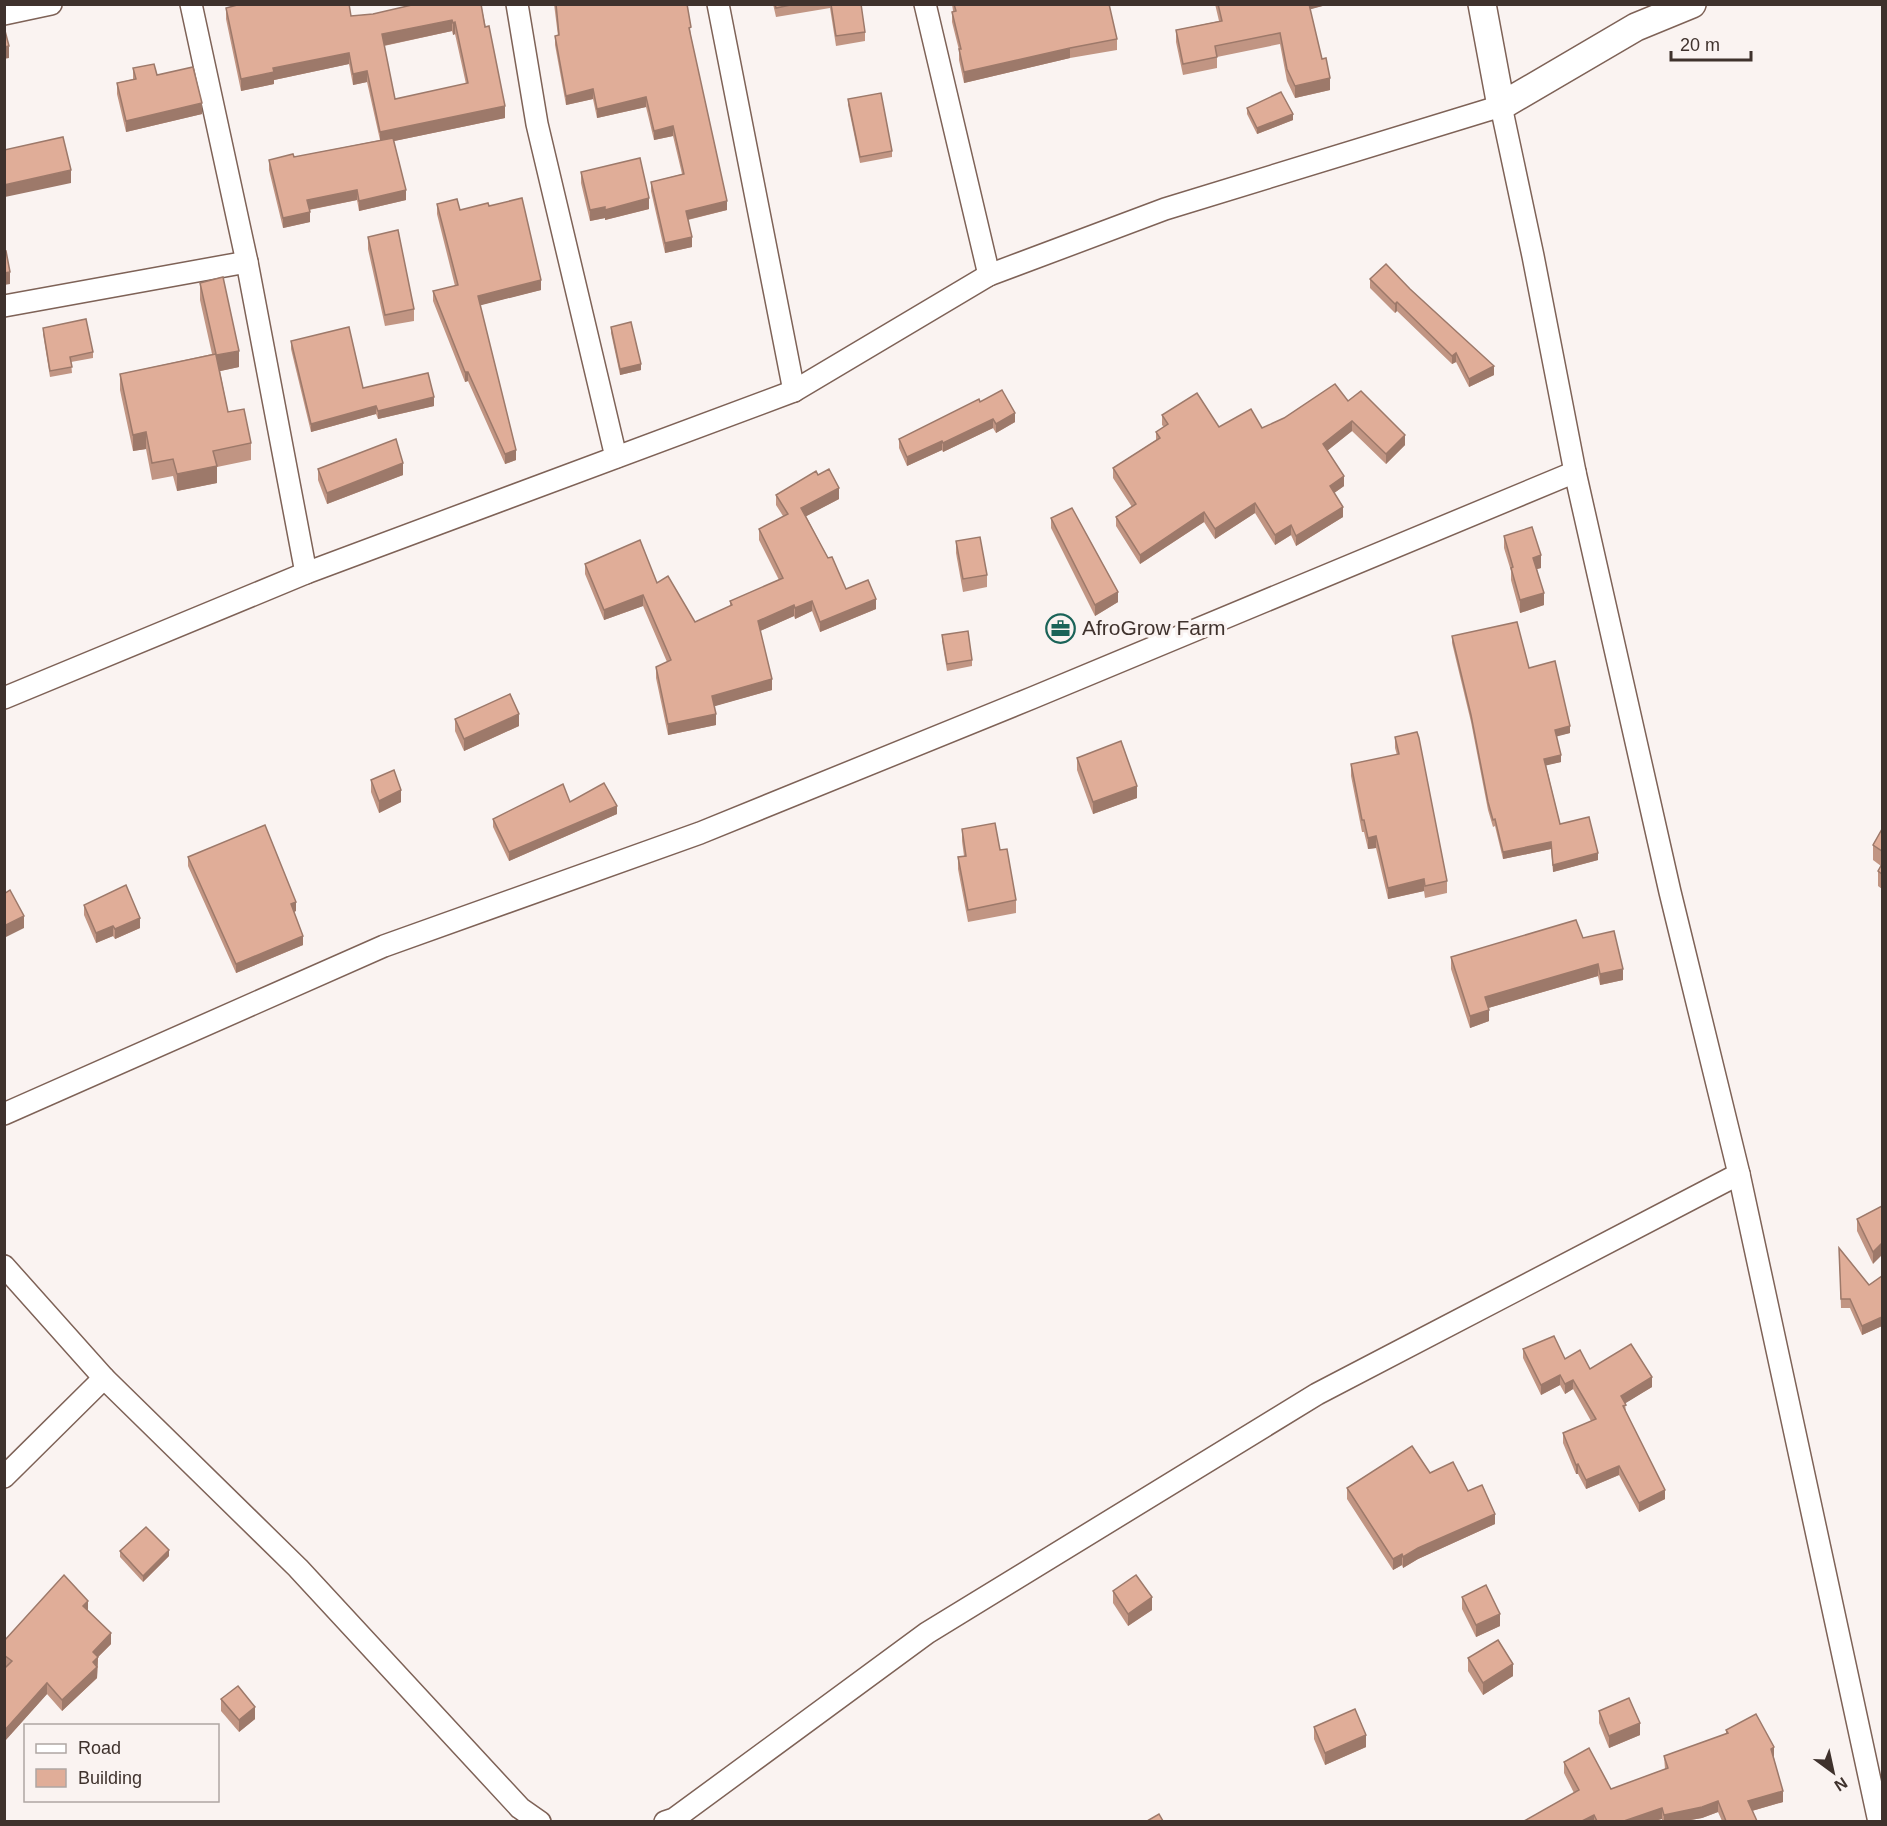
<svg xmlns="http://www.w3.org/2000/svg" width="1887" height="1826" viewBox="0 0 1887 1826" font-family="Helvetica,sans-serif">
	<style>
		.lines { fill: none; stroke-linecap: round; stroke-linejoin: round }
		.minor-casing { stroke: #7e6257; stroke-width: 24 }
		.tertiary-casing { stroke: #7e6257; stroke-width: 30 }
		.minor { stroke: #fff; stroke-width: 21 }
		.tertiary { stroke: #fff; stroke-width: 27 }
		.wall { fill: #c19583; fill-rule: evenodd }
		.shaded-wall { fill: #9d796a }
		.building { fill: #e0ad98; stroke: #9d796a; stroke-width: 1.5; fill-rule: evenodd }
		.labels { text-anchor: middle; stroke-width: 6; stroke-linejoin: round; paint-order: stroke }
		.poi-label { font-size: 21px; fill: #3f322d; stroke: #faf3f1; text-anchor: start }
	</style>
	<rect width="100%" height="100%" fill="#faf3f1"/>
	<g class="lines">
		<defs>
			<g id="minor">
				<polyline points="191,4 247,262 306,573"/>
				<polyline points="517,4 537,124 616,457"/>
				<polyline points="718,4 794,391"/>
				<polyline points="925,4 989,275"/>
				<polyline points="4,14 51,4"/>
				<polyline points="4,306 247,262"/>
				<polyline points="4,698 306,573 794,391 989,275 1165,209 1501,106 1533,256 1575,472 1670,892 1739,1174 1879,1822"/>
				<polyline points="4,1114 384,946 700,833 1032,698 1575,472"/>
				<polyline points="4,1266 104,1378 298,1568 520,1808 540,1822"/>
				<polyline points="4,1477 104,1378"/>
				<polyline points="665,1822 674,1819 927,1633 1317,1394 1739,1174"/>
			</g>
			<polyline id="tertiary" points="1482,4 1501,106 1636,27 1692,4"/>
		</defs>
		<!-- minor casing -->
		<use href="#minor" class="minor-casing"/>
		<!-- tertiary casing -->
		<use href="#tertiary" class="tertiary-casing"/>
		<!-- minor -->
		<use href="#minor" class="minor"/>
		<!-- tertiary -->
		<use href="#tertiary" class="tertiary"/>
	</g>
	<!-- wall -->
	<g class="wall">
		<path d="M481,4l24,114 -111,23 12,59 -47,11 -2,-11 -48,10 1,12 -27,6 -14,-58v-10l25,-3 86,-17 -13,-58 -14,3 -4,-21 -75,16v4l-33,7 -15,-72v-11l125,8zM452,31l1,4 2,-1 11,50 -71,15 -11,-53z"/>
		<polygon points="554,4 687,4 691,36 727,210 688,220 692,247 665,253 651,191 651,182 682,174 673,136 654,140 646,107 597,118 593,99 566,105 555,45 555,36 558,36"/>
		<polygon points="773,4 861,4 865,32 865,41 836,46 830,8 776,17"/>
		<polygon points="952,4 1109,4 1117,39 1117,50 1070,58 964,83 959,60 959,50 952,22 952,12 953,11"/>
		<polygon points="1215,4 1330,4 1310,9 1322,59 1330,90 1295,98 1287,81 1280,44 1217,57 1217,68 1183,75 1176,42 1176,30 1219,21"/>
		<polygon points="133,68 157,75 202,114 126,132 117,94 117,83 133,79"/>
		<polygon points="848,99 892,151 892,157 860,163 848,105"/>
		<polygon points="1247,108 1293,120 1257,134 1247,114"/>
		<polygon points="581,172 649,209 605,220 605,218 590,221 581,183"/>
		<polygon points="437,204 460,210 489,206 541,290 480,305 516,460 505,464 468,381 465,382 433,301 433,291 455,286 437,214"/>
		<polygon points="368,237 414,309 414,321 385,326 368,249"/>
		<polygon points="1370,279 1410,289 1494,375 1469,387 1456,362 1452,364 1397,311 1395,313 1370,288"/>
		<polygon points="200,283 239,367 220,371 228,412 251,443 251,460 217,467 217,483 177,491 173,476 152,480 146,449 133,451 120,390 120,374 212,354 200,300"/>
		<polygon points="611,327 641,370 620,375 611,333"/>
		<polygon points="43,328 93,352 93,358 71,362 72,373 50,377 43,334"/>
		<polygon points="291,341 363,388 434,406 378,419 376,414 311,432 291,349"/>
		<polygon points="1348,401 1405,445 1386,464 1352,431 1327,451 1344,486 1334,493 1343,517 1296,546 1291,535 1275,545 1255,513 1215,539 1204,522 1140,564 1116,526 1116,517 1132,507 1113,478 1113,468 1156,440 1156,432 1164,427 1162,425 1162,415 1219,427 1262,428"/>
		<polygon points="980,402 1015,422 996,433 993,428 943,452 942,450 907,466 899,448 899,439"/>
		<polygon points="318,469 403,475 327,504 318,480"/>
		<polygon points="818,475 839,499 806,516 828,558 846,589 876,609 820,632 812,611 795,619 794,616 760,631 772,690 714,706 716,725 668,735 656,678 656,667 667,662 643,606 604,620 585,574 585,564 657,583 695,622 730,606 730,601 779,580 759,540 759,529 783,516 776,505 776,495"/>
		<polygon points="1051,518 1118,602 1095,616 1051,528"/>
		<polygon points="1504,536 1541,568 1537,569 1544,605 1520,613 1511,580 1511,571 1504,548"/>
		<polygon points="956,541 987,575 987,587 963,592 956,553"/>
		<polygon points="942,635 972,660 972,666 947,671 942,641"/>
		<polygon points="1452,636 1529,668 1570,733 1556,736 1561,762 1546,765 1560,824 1598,860 1553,872 1551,849 1503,859 1495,826 1493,827 1488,810 1471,722 1452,643"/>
		<polygon points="455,719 519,726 464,751 455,731"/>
		<polygon points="1395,737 1447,881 1447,893 1425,898 1424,891 1388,899 1376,848 1368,849 1364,832 1362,832 1351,776 1351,764 1397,755 1395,748"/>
		<polygon points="1077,758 1137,798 1093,814 1077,770"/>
		<polygon points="371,780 401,802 379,813 371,792"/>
		<polygon points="570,802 617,814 509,861 493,827 493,819"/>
		<polygon points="962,829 1000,850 1016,900 1016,913 968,922 958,869 958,857 964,856 962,841"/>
		<polygon points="1882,829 1882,889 1878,886 1878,871 1881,866 1873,860 1873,845"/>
		<polygon points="188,857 296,911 294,912 303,945 236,973 188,866"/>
		<polygon points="84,905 140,928 115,939 113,936 96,943 84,915"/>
		<polygon points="1583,938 1623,980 1600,985 1598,976 1488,1008 1489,1021 1470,1028 1451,969 1451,957"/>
		<polygon points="1882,1206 1873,1264 1857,1231 1857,1219"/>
		<polygon points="1839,1248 1869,1285 1882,1276 1882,1326 1862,1335 1850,1308 1841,1308"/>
		<polygon points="1523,1349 1565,1359 1590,1369 1652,1387 1625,1403 1626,1412 1665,1499 1639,1512 1619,1475 1586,1489 1578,1474 1576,1474 1563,1443 1563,1433 1591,1421 1573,1389 1565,1394 1560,1385 1541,1395 1523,1358"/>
		<polygon points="1430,1473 1468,1491 1495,1524 1418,1559 1403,1568 1402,1565 1393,1570 1347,1499 1347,1488"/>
		<polygon points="120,1551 169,1556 143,1582 120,1557"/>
		<polygon points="1113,1591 1152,1610 1128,1626 1113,1603"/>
		<polygon points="1462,1597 1500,1626 1476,1637 1462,1609"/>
		<polygon points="88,1611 111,1644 98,1657 97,1678 62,1711 47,1694 4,1742 4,1669 6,1667 4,1665 4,1641"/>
		<polygon points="1468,1658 1513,1676 1483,1695 1468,1671"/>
		<polygon points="221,1699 255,1719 239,1732 221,1711"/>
		<polygon points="1599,1711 1640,1735 1609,1748 1599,1723"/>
		<polygon points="1314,1727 1366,1747 1325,1765 1314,1739"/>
		<polygon points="1726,1730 1774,1758 1783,1802 1752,1811 1757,1821 1722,1821 1718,1812 1702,1818 1685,1821 1662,1821 1662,1819 1654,1821 1524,1821 1574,1793 1564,1773 1564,1762 1611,1789 1665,1769 1664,1756 1726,1734"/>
	</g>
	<!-- shaded-wall -->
	<g class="shaded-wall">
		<polygon points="1308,4 1330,4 1308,10"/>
		<polygon points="452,20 452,31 382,46 382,34"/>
		<polygon points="455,22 455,34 453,35 453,23"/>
		<polygon points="9,46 9,58 4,59 4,47"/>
		<polygon points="1070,48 1070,58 964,83 964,72"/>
		<polygon points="349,53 349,64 274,80 274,84 241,91 241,79 273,68"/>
		<polygon points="367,71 367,82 353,85 353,74"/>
		<polygon points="1330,78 1330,90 1295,98 1295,86"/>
		<polygon points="593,89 593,99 566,105 566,96"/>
		<polygon points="646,97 646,107 597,118 597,109"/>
		<polygon points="202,103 202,114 126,132 126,121"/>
		<polygon points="505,106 505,118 380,144 380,132"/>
		<polygon points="1293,114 1293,120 1257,134 1257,128"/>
		<polygon points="673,126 673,136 654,140 654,131"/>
		<polygon points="71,170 71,183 5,197 5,207 4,185"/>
		<polygon points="357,190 357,200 307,210 307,200"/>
		<polygon points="406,190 406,200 359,211 359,201"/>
		<polygon points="649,198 649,209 605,220 605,210"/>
		<polygon points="727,201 727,210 686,220 686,211"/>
		<polygon points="605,207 605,218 590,221 590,210"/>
		<polygon points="310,212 310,222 283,228 283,218"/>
		<polygon points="692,237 692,247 665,253 665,243"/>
		<polygon points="10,272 10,284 4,285 4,273"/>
		<polygon points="541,280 541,290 478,306 478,296"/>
		<polygon points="1397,302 1397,311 1395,313 1395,304"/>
		<polygon points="239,351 239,367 216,372 216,355"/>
		<polygon points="1456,353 1456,362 1452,364 1452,356"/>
		<polygon points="641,364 641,370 620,375 620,369"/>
		<polygon points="1494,366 1494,375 1469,387 1469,379"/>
		<polygon points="465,372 468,372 468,381 465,382"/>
		<polygon points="434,397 434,406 378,419 378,411"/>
		<polygon points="376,406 376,414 311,432 311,424"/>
		<polygon points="1015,413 1015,422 996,433 996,424"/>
		<polygon points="993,419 993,428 943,452 943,443"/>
		<polygon points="1352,421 1352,431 1323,454 1323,444"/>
		<polygon points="146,432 146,449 133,451 133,435"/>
		<polygon points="1405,435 1405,445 1386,464 1386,454"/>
		<polygon points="942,441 942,450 907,466 907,457"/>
		<polygon points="516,450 516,460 505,464 505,454"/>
		<polygon points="403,463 403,475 327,504 327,493"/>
		<polygon points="217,466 217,483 177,491 177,474"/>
		<polygon points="1344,476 1344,486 1330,496 1330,486"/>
		<polygon points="839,488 839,499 801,519 801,508"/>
		<polygon points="1255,503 1255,513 1215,539 1215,529"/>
		<polygon points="1343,507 1343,517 1296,546 1296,536"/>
		<polygon points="1204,512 1204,522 1140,564 1140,555"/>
		<polygon points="1291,525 1291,535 1275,545 1275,535"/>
		<polygon points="1541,555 1541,568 1533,570 1533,558"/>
		<polygon points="1118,592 1118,602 1095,616 1095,605"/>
		<polygon points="1544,593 1544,605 1520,613 1520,600"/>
		<polygon points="643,595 643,606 604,620 604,610"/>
		<polygon points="876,599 876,609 820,632 820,622"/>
		<polygon points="812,601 812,611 795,619 795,608"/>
		<polygon points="794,605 794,616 758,632 758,621"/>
		<polygon points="772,679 772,690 712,707 712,696"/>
		<polygon points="519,714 519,726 464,751 464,739"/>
		<polygon points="716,714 716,725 668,735 668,724"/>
		<polygon points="1570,726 1570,733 1555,737 1555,730"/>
		<polygon points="1561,755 1561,762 1544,766 1544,759"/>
		<polygon points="1137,786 1137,798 1093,814 1093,802"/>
		<polygon points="401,790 401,802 379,813 379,801"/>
		<polygon points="617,806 617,814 509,861 509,852"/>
		<polygon points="1376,836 1376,848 1368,849 1368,838"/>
		<polygon points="1551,842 1551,849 1503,859 1503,852"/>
		<polygon points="1598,853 1598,860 1553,872 1553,865"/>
		<polygon points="1424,879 1424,891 1388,899 1388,888"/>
		<polygon points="296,902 296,911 291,913 291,904"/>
		<polygon points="24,916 24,928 4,938 4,926"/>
		<polygon points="140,918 140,928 115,939 115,929"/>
		<polygon points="113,926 113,936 96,943 96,933"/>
		<polygon points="303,936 303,945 236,973 236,964"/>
		<polygon points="1598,964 1598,976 1485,1009 1485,997"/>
		<polygon points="1623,969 1623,980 1600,985 1600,974"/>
		<polygon points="1489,1010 1489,1021 1470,1028 1470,1016"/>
		<polygon points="1882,1243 1882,1255 1873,1264 1873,1252"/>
		<polygon points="1882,1317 1882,1326 1862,1335 1862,1326"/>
		<polygon points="1560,1375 1560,1385 1541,1395 1541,1385"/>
		<polygon points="1652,1377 1652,1387 1621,1406 1621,1396"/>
		<polygon points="1573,1380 1573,1389 1565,1394 1565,1384"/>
		<polygon points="1578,1464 1578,1474 1576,1474 1576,1465"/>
		<polygon points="1619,1466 1619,1475 1586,1489 1586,1480"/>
		<polygon points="1665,1490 1665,1499 1639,1512 1639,1503"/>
		<polygon points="1495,1514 1495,1524 1418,1559 1403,1568 1403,1557 1418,1548"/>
		<polygon points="169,1550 169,1556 143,1582 143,1576"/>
		<polygon points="1402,1554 1402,1565 1393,1570 1393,1559"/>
		<polygon points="1152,1597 1152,1610 1128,1626 1128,1614"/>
		<polygon points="88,1601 88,1611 83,1606"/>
		<polygon points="1500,1614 1500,1626 1476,1637 1476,1625"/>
		<polygon points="111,1633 111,1644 98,1657 97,1678 62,1711 62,1700 93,1652"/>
		<polygon points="1513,1664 1513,1676 1483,1695 1483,1683"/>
		<polygon points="47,1683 47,1694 4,1742 4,1731"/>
		<polygon points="255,1707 255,1719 239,1732 239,1720"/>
		<polygon points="1640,1723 1640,1735 1609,1748 1609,1736"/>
		<polygon points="1366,1735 1366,1747 1325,1765 1325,1753"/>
		<polygon points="1774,1747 1774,1758 1771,1760 1771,1749"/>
		<polygon points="1783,1791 1783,1802 1748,1812 1748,1801"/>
		<polygon points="1718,1801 1718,1812 1702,1818 1685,1821 1664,1821 1664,1815"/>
		<polygon points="1662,1808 1662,1819 1654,1821 1624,1821"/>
		<polygon points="1594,1815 1594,1821 1582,1821"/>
	</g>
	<!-- building -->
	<g class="building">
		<path d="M241,4h108l2,12 22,-2 43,-10h65l4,23 4,-1 16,80 -125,26 -13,-61 -14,3 -4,-21 -76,15 1,4 -33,7 -15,-71zM452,20l1,3 2,-1 13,61 -73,16 -13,-65z"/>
		<polygon points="556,4 687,4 691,27 689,28 727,201 686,211 692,237 665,243 651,182 684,174 673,126 654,131 646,97 597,109 593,89 566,96 555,36 559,35"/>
		<polygon points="775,4 795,4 776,8"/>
		<polygon points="831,4 861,4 865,32 836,36"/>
		<polygon points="954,4 1109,4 1117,39 1070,48 964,72 959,49 961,49 952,12 956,11"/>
		<polygon points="1218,4 1309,4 1322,59 1326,58 1330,78 1295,86 1287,69 1280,33 1215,46 1217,57 1183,64 1176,30 1222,21"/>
		<polygon points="4,27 9,46 4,47"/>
		<polygon points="154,64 157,75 193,67 202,103 126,121 117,83 136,79 133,68"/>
		<polygon points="1281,92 1293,114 1257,128 1247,108"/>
		<polygon points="881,93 892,151 860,157 848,99"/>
		<polygon points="63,137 71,170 4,185 4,150"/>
		<polygon points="393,138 406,190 359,201 357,190 307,200 310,212 283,218 269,160 293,154 294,157"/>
		<polygon points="640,158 649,198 605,210 605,207 590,210 581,172"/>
		<polygon points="522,198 541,280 478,296 516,450 505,454 468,372 465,372 433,291 458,285 437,204 457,199 460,210 488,203 489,206"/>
		<polygon points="398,230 414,309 385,315 368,237"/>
		<polygon points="6,251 10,272 4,273 4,252"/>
		<polygon points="1386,264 1410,289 1494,366 1469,379 1456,353 1452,356 1397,302 1395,304 1370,279"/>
		<polygon points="223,277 239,351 216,355 228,412 244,409 251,443 213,451 217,466 177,474 173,459 152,463 146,432 133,435 120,374 216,354 200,283"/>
		<polygon points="86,319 93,352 70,357 72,367 50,371 43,328"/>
		<polygon points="631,322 641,364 620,369 611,327"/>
		<polygon points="349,327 363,388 428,373 434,397 378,411 376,406 311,424 291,341"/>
		<polygon points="1335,384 1348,401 1361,391 1405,435 1386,454 1352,421 1323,444 1344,476 1330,486 1343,507 1296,536 1291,525 1275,535 1255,503 1215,529 1204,512 1140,555 1116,517 1136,504 1113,468 1160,438 1156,432 1168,424 1162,415 1197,393 1219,427 1251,409 1262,428 1284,418"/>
		<polygon points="1002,390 1015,413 996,424 993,419 943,443 942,441 907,457 899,439 979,399 980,402"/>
		<polygon points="396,439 403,463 327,493 318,469"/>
		<polygon points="829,469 839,488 801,508 828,558 832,557 846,589 868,580 876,599 820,622 812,601 795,608 794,605 758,621 772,679 712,696 716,714 668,724 656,667 671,660 643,595 604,610 585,564 640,540 657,583 668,576 695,622 732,605 730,601 783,578 759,529 788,514 776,495 816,471 818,475"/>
		<polygon points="1072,508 1118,592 1095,605 1051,518"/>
		<polygon points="1532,527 1541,555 1533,558 1544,593 1520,600 1511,568 1513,567 1504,536"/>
		<polygon points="980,537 987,575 963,579 956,541"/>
		<polygon points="1517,622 1529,668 1555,661 1570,726 1555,730 1561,755 1544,759 1560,824 1589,817 1598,853 1553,865 1551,842 1503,852 1495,819 1493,820 1488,802 1471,715 1452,636"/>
		<polygon points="968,631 972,660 947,664 942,635"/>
		<polygon points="510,694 519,714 464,739 455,719"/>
		<polygon points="1417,732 1419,738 1447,881 1425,886 1424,879 1388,888 1376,836 1368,838 1364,820 1362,820 1351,764 1399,754 1395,737"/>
		<polygon points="1121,741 1137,786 1093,802 1077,758"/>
		<polygon points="394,770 401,790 379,801 371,780"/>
		<polygon points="604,783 617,806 509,852 493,819 563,784 570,802"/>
		<polygon points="995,823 1000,850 1007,849 1016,900 968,910 958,857 966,856 962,829"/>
		<polygon points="265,825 296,902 291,904 303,936 236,964 188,857"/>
		<polygon points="1882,829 1882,851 1873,845"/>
		<polygon points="1882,864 1882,874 1878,871"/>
		<polygon points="126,885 140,918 115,929 113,926 96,933 84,905"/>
		<polygon points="10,890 24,916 4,926 4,894"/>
		<polygon points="1576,920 1583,938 1614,931 1623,969 1600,974 1598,964 1485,997 1489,1010 1470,1016 1451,957"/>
		<polygon points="1882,1206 1882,1243 1873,1252 1857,1219"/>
		<polygon points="1839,1248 1869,1285 1882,1276 1882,1317 1862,1326 1850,1299 1841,1299"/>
		<polygon points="1554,1336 1565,1359 1580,1350 1590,1369 1631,1344 1652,1377 1621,1396 1626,1405 1623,1406 1665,1490 1639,1503 1619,1466 1586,1480 1578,1464 1576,1465 1563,1433 1596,1419 1573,1380 1565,1384 1560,1375 1541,1385 1523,1349"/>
		<polygon points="1412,1446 1430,1473 1453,1462 1468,1491 1482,1485 1495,1514 1418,1548 1403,1557 1402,1554 1393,1559 1347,1488"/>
		<polygon points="146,1527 169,1550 143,1576 120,1551"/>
		<polygon points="64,1575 88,1601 83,1606 111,1633 93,1652 98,1657 93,1662 97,1667 62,1700 47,1683 4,1731 4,1669 12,1661 4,1655 4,1641"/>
		<polygon points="1136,1575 1152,1597 1128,1614 1113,1591"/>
		<polygon points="1486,1585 1500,1614 1476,1625 1462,1597"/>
		<polygon points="1498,1640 1513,1664 1483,1683 1468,1658"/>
		<polygon points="238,1686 255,1707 239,1720 221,1699"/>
		<polygon points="1629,1698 1640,1723 1609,1736 1599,1711"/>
		<polygon points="1355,1709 1366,1735 1325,1753 1314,1727"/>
		<polygon points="1756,1714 1774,1747 1771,1749 1783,1791 1748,1801 1757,1821 1726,1821 1718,1801 1702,1807 1664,1815 1662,1808 1624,1821 1597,1821 1594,1815 1582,1821 1524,1821 1579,1790 1564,1762 1589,1748 1611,1789 1668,1768 1664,1756 1728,1733 1726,1730"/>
		<polygon points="1159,1814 1163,1821 1147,1821"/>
	</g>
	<!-- icons -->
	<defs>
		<symbol id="office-ring" viewBox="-11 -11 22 22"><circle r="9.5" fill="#faf3f1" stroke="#1a6358" stroke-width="1.5"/><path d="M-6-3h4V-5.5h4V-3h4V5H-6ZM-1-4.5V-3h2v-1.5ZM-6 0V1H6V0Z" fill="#1a6358"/></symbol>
	</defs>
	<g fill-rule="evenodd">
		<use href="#office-ring" x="1044" y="612" width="33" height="33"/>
	</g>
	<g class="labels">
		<!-- poi labels -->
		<g class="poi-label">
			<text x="1082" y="635">AfroGrow Farm</text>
		</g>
	</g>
	<!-- border -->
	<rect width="1887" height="1826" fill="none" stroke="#3f322d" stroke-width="12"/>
	<!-- legend -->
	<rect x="24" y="1724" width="195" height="78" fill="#faf3f1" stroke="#afa6a3" stroke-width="1.5"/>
	<rect x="36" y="1744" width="30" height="9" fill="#ffffff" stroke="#afa6a3" stroke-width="1.5"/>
	<text x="78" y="1754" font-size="18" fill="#3f322d">Road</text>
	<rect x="36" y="1769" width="30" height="18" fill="#e0ad98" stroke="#afa6a3" stroke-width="1.5"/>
	<text x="78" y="1784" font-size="18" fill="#3f322d">Building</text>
	<!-- north arrow -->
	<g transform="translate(1833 1772) rotate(147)" stroke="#faf3f1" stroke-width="4.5" paint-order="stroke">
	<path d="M0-4.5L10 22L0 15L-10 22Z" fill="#3f322d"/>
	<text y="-9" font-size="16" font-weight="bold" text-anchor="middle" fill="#3f322d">N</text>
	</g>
	<!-- scale -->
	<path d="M1671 51v9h80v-9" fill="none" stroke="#3f322d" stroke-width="3"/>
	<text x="1680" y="51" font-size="18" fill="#3f322d" stroke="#faf3f1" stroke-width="4.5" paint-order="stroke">20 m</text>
</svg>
